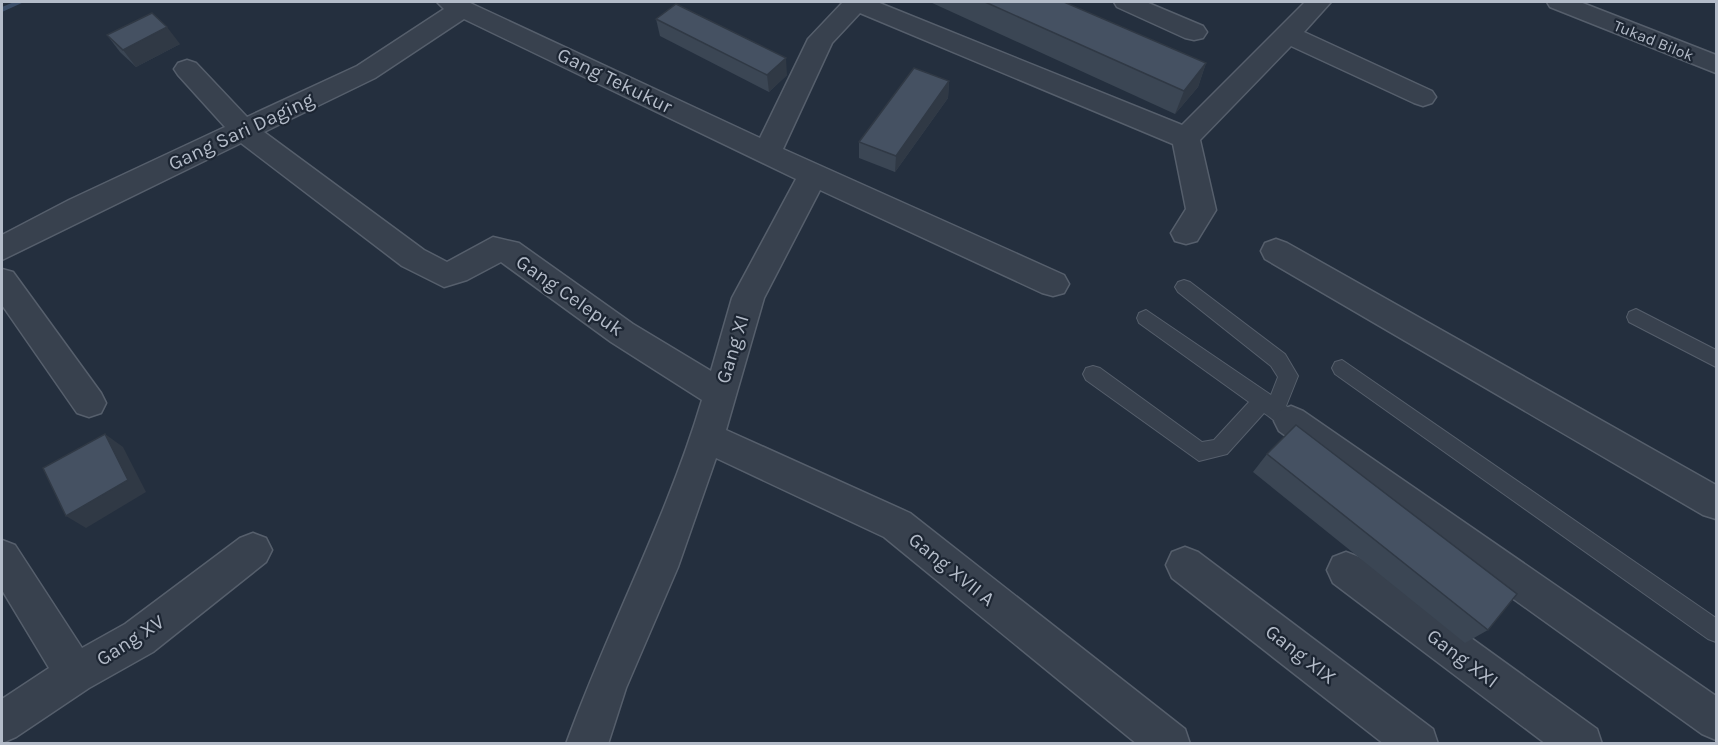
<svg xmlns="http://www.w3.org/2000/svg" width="1718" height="745" viewBox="0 0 1718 745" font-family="Karla,sans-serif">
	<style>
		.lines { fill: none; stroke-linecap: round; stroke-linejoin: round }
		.stream { fill: #394c67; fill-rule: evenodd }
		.service-casing { stroke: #565f6c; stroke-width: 2 }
		.minor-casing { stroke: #565f6c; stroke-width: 3 }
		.tertiary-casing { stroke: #565f6c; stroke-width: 3 }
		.service { fill: #38414e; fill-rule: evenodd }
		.minor { fill: #38414e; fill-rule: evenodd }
		.tertiary { fill: #38414e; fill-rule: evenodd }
		.wall { fill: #3b4654 }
		.shaded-wall { fill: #303945 }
		.building { fill: #455162; stroke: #303945; stroke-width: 1.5 }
		.labels { text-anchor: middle; stroke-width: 4.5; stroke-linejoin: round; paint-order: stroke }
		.far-street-label { font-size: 16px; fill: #b4bcc9; stroke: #1d2633 }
		.street-label { font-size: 20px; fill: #b4bcc9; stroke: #1d2633 }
	</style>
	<rect width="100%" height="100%" fill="#242f3e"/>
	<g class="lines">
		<!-- stream -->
		<polygon class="stream" points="14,2 24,2 2,12 2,7"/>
		<defs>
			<g id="service">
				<path d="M1184,280l6,2 95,72 13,22 -12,30 12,9 3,6 -3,6c-13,5 -23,-7 -34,-14l-37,41 -28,7 -113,-81 -3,-6 3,-6 7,-2 7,2 102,74 12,-2 35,-38 -110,-79 -2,-5 2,-5 7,-3 125,85 7,-18 -7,-11 -93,-74 -3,-5 3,-5z"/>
				<polygon points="1636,309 1716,350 1716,367 1629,322 1627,317 1629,312"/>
				<polygon points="1342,360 1716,618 1716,642 1708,639 1335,374 1332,368 1335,362"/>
			</g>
			<g id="minor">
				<path d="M437,2h31l292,136 48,-99 35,-37h34l305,123 123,-123h26l-27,30 128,59 4,6 -4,6 -9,3 -9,-3 -123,-57 -91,94 16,70 -19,31 -11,3 -11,-3 -4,-8 15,-24 -13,-65 -313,-131 -28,30 -49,106 281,126 5,9 -5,9 -11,3 -11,-3 -222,-103 -56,108 -38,132 184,83 275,216 5,15h-53l-253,-207 -168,-79 -38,109 -52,121 -18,56h-42c42,-116 101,-226 136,-344l-91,-58 -110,-80 -34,18 -23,7 -42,-21 -161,-123 -239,117v-25l67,-35 156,-73 -47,-52 -4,-6 4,-6 9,-3 9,3 51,54 110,-51 87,-57zM464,19l332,160 -64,119 -21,73 -78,-47 -114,-81 -26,-6 -46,25 -23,-12 -160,-118 111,-54z"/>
				<polygon points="1114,2 1146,2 1203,26 1207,32 1203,38 1194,40 1185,38 1117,7"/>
				<polygon points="1276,239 1287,243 1716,485 1716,519 1703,515 1265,259 1261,251 1265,243"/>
				<polygon points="2,269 13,272 101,393 106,403 101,413 89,417 77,413 2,305"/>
				<polygon points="1291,406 1303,411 1716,696 1716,740 1702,734 1279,431 1274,421 1279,411"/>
				<polygon points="253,533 266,538 272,550 266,562 153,652 89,688 16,737 2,743 2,699 49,668 2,590 2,540 15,545 82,648 125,624 240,538"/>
				<polygon points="1185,547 1198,552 1433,729 1438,744 1384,744 1172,578 1166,565 1172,552"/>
				<polygon points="1346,552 1359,557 1597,729 1602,744 1546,744 1333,583 1327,570 1333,557"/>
			</g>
			<polygon id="tertiary" points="1547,2 1580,2 1716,55 1716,73 1550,7"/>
		</defs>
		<!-- service casing -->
		<use href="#service" class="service-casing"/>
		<!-- minor casing -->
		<use href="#minor" class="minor-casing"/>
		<!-- tertiary casing -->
		<use href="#tertiary" class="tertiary-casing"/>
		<!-- service -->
		<use href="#service" class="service"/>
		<!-- minor -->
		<use href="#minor" class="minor"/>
		<!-- tertiary -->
		<use href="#tertiary" class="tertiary"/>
	</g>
	<!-- wall -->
	<g class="wall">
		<polygon points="930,2 1064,2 1206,63 1198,87 1175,114"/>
		<polygon points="656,19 787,75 769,92 660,36"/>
		<polygon points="107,35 180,44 136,67 120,52"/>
		<polygon points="949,81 948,98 895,172 859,158 859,142"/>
		<polygon points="1267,454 1488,630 1465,643 1253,472"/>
	</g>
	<!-- shaded-wall -->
	<g class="shaded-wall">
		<polygon points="167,27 180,44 136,67 123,50"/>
		<polygon points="786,58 787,75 769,92 767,75"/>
		<polygon points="1206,63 1198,87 1175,114 1184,91"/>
		<polygon points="949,81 948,98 895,172 896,156"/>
		<polygon points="105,434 123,447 146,492 86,528 66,516"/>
	</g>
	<!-- building -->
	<g class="building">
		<polygon points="985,2 1064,2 1206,63 1184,91"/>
		<polygon points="676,4 786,58 767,75 656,19"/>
		<polygon points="152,13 167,27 123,50 107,35"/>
		<polygon points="914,68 949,81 896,156 859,142"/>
		<polygon points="1296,425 1517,594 1488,630 1267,454"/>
		<polygon points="105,434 128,480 66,516 43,468"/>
	</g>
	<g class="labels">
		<!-- far-street labels -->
		<g class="far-street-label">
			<text transform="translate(1654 40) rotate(22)" y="6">Tukad Bilok</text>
		</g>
		<!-- street labels -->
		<g class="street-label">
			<text transform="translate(615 80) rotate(26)" y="7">Gang Tekukur</text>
			<text transform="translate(241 131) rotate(-25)" y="7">Gang Sari Daging</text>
			<text transform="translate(570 295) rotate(35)" y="7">Gang Celepuk</text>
			<text transform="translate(732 349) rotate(-73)" y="7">Gang XI</text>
			<text transform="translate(952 569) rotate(39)" y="7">Gang XVII A</text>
			<text transform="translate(130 640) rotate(-33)" y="7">Gang XV</text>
			<text transform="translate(1301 654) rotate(38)" y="7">Gang XIX</text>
			<text transform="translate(1463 658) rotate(37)" y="7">Gang XXI</text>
		</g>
	</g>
	<!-- border -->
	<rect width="1718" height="745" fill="none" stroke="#b4bcc9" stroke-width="6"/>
</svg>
